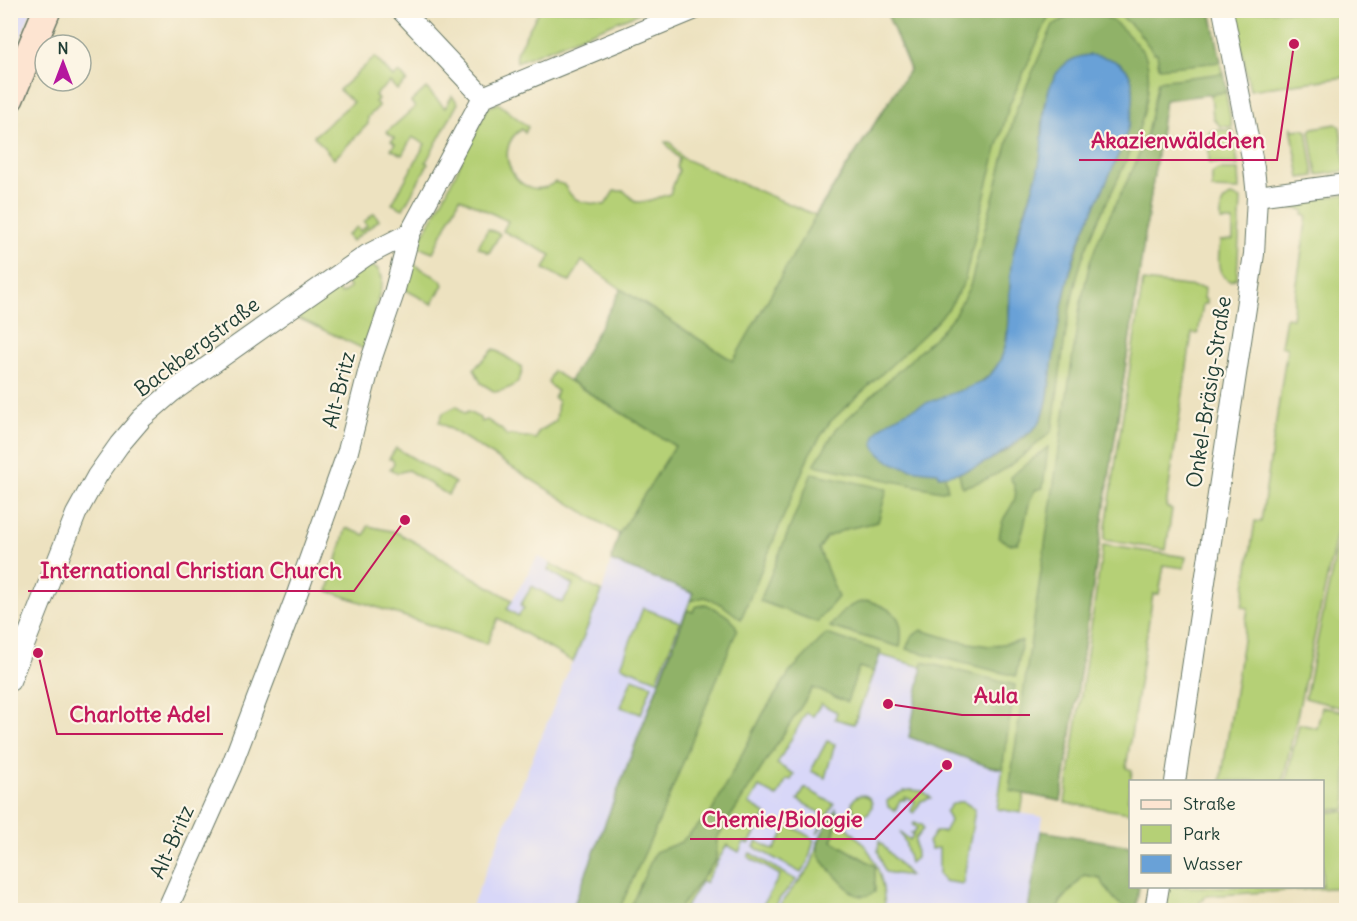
<svg xmlns="http://www.w3.org/2000/svg" width="1357" height="921" viewBox="0 0 1357 921" font-family="Delius,sans-serif">
	<style>
		.built { fill: #d8d7f8 }
		.green { fill: #b5d076; stroke: #6a8655; stroke-width: 1.5 }
		.forest { fill: #90b267; stroke: #58784e; stroke-width: 1.5 }
		.water { fill: #69a1d7; stroke: #446f86; stroke-width: 1.5 }
		.lines { fill: none; stroke-linecap: round; stroke-linejoin: round }
		.minor-casing { stroke: #677765; stroke-width: 22 }
		.secondary-casing { stroke: #677765; stroke-width: 30 }
		.minor { stroke: #fff; stroke-width: 20 }
		.secondary { stroke: #fde4d1; stroke-width: 27 }
		.labels { text-anchor: middle; stroke-width: 4.5; stroke-linejoin: round; paint-order: stroke }
		.street-label { font-size: 21px; fill: #1f3d34; stroke: #fcf5e5 }
		.leader { fill: none; stroke: #c2185b; stroke-width: 2 }
		.callout-dot { fill: #c2185b; stroke: #fcf5e5; stroke-width: 2 }
		.callout-label { font-size: 22px; text-anchor: middle; font-weight: bold; fill: #c2185b; stroke: #fcf5e5; stroke-width: 4.5; stroke-linejoin: round; paint-order: stroke }
	</style>
	<rect width="100%" height="100%" fill="#fcf5e5"/>
	<filter id="ink" filterUnits="userSpaceOnUse"><feTurbulence type="fractalNoise" baseFrequency=".0167" numOctaves="2"/><feDisplacementMap in="SourceGraphic" scale="12" xChannelSelector="R" yChannelSelector="G"/><feConvolveMatrix kernelMatrix="1 2 1 2 8 2 1 2 1" color-interpolation-filters="sRGB"/></filter>
	<filter id="wash" filterUnits="userSpaceOnUse"><feTurbulence type="fractalNoise" baseFrequency=".008" numOctaves="4" result="noise"/><feDisplacementMap in="SourceGraphic" scale="24" xChannelSelector="R" yChannelSelector="G"/><feGaussianBlur stdDeviation="1.35" result="paint"/><feColorMatrix in="noise" values="0 0 0 0 0 0 0 0 0 0 0 0 0 0 0 0 0 1.4 0 .05"/><feComposite in="paint" operator="in"/></filter>
	<g filter="url(#wash)">
		<rect width="100%" height="100%" fill="#ede2c0"/>
		<!-- built -->
		<g class="built">
			<polygon points="11,11 31,11 11,61"/>
			<polygon points="538,556 602,592 611,561 693,593 572,910 470,910 572,662 504,621 507,609"/>
			<polygon points="880,655 922,667 1004,760 997,809 1043,817 1028,910 678,910 813,688"/>
		</g>
		<!-- green -->
		<g class="green">
			<polygon points="539,11 539,10 644,11 517,62 516,53"/>
			<path d="M886,11h325l21,116 -12,-1 -7,-8 -2,-24 -46,5 -104,702 -37,-7 -3,19 -24,-4 7,-48 -85,-76 3,-18 -42,-12 -26,69 -19,-5 2,-7 -16,-8 -8,12 -7,-3 -29,51 17,10 -3,6 -4,-1 -10,18 -18,-10 -10,17 17,10 -17,30 -5,-2 -5,10 -12,-7 -22,38 -4,-1 -17,28h-112l121,-317 -82,-32 8,-27 -180,-112 4,-9 14,-7 7,8 4,-2 12,6 1,4 6,-2 14,9 6,7 4,-1 25,4 2,-7 18,-11 2,-20 -4,-3 3,-7 -9,-8 5,-12 122,75 58,-85 -112,-72 -39,-28 -12,21 -26,-13 7,-14 -48,-24 5,-10 -48,-23 -27,54 -16,-6 30,-55 40,-83 11,-5 30,24 -3,6 -3,-4c-35,21 -1,79 33,53l10,3c8,20 22,17 40,20l9,-14h10l12,11h8l26,-8 9,-24 -2,-3 2,-8 -14,-17h5l12,16 133,57 95,-146z"/>
			<polygon points="1234,11 1346,11 1346,77 1250,90"/>
			<polygon points="375,57 393,77 399,72 407,81 397,90 390,82 375,95 378,99 375,102 379,106 368,117 368,124 334,159 314,136 353,102 339,90"/>
			<polygon points="426,88 445,108 452,96 458,103 426,162 428,164 403,209 392,204 425,144 412,137 402,155 391,149 395,144 391,141 394,138 387,132 415,107 411,102"/>
			<polygon points="1336,124 1340,127 1346,171 1317,175 1310,131 1313,128"/>
			<polygon points="1291,126 1293,130 1303,129 1307,131 1314,176 1300,178"/>
			<polygon points="1213,130 1233,130 1238,165 1209,163 1209,132 1212,132"/>
			<polygon points="1218,170 1238,170 1239,190 1212,189 1212,174"/>
			<polygon points="1346,194 1346,491 1283,781 1221,781 1248,608 1242,607 1255,521 1261,522 1287,348 1281,346 1286,317 1292,318 1307,216 1303,215 1304,210 1291,208 1292,202"/>
			<path d="M1231,196l10,3 -4,79 -7,3c-16,-8 -11,-25 -10,-40l13,-1v-19h-12c0,-12 -2,-20 10,-25z"/>
			<polygon points="374,213 379,220 352,241 347,235 357,227 360,231 367,226 364,222"/>
			<polygon points="488,229 500,234 489,253 478,247"/>
			<polygon points="410,262 441,280 443,285 432,304 402,288"/>
			<polygon points="367,265 377,268 382,277 382,283 366,350 294,316 335,286 341,294 350,288 344,280"/>
			<polygon points="1143,281 1205,288 1204,299 1207,300 1207,304 1203,304 1198,334 1192,333 1166,507 1172,509 1166,550 1104,540"/>
			<path d="M494,349l28,18c0,17 -11,22 -27,25l-14,-9 -7,-14z"/>
			<polygon points="396,448 455,483 448,495 408,470 397,473 390,470 394,463 392,459 389,459"/>
			<polygon points="1346,505 1346,709 1305,698"/>
			<polygon points="368,526 396,532 437,554 437,556 512,600 507,609 518,616 524,608 520,606 532,586 562,603 573,585 548,570 551,564 602,592 573,662 498,618 487,644 328,591 346,528 365,535"/>
			<polygon points="1103,545 1186,557 1184,568 1164,565 1159,594 1153,594 1126,768 1132,770 1128,799 1130,800 1130,813 1065,803"/>
			<polygon points="643,608 680,622 657,680 621,666"/>
			<polygon points="632,678 652,685 641,714 621,707"/>
			<polygon points="1322,707 1346,712 1346,809 1323,810 1322,782 1286,781 1299,724 1317,728"/>
			<polygon points="827,741 835,744 825,778 811,771"/>
			<polygon points="805,788 834,804 817,834 825,816 798,800"/>
			<path d="M910,790l13,1 8,7 -10,3 -7,12 -3,-2 4,-10 -10,-4v3h-5l-5,11 -7,-4 -1,-6c8,-6 13,-10 23,-11z"/>
			<circle cx="862" cy="805" r="10"/>
			<polygon points="957,802 964,802 975,809 963,884 944,881 939,874 939,848 931,849 928,842 935,832 944,832 950,821 946,812 951,805"/>
			<polygon points="1341,811 1346,812 1346,887 1204,896 1204,900 1200,901 1201,910 1175,910 1166,906 1169,887 1322,886 1323,813"/>
			<path d="M838,815c5,10 15,17 22,25 19,20 24,44 25,70h-107c3,-11 23,-29 31,-42 6,-9 5,-18 9,-27 -3,21 23,37 34,51l23,-26 -43,-25z"/>
			<polygon points="914,823 922,825 923,829 915,839 916,858 910,863 905,842 900,832 910,840 913,835 911,833 913,833 917,828 913,825"/>
			<polygon points="789,825 814,839 808,862 801,873 754,847 757,841 774,850"/>
			<polygon points="879,841 910,876 885,872 878,851"/>
			<polygon points="750,853 796,880 780,898 774,910 760,910 780,875 748,857"/>
			<path d="M1084,875l16,3c8,13 16,24 30,32h-71l1,-7z"/>
		</g>
		<!-- forest -->
		<g class="forest">
			<polygon points="886,11 1051,11 1009,106 989,178 964,283 949,308 929,330 830,422 810,453 741,619 721,604 705,597 690,601 693,593 611,561 619,534 675,446 570,381 621,289 733,361 816,215 910,69"/>
			<path d="M1092,11c19,7 27,13 40,28 5,6 12,12 14,18 16,62 -46,145 -64,203 -17,55 -21,115 -30,171 -29,25 -52,48 -90,56l-3,-14c24,-7 70,-32 82,-53 9,-18 9,-44 12,-63 7,-45 16,-91 34,-133 13,-31 72,-136 33,-160 -7,-4 -15,-5 -23,-7 -36,-8 -51,33 -54,61 -2,15 0,30 -3,45 -5,24 -16,47 -22,70 -7,28 -9,55 -10,83 -1,17 -1,33 -10,48 -15,26 -50,31 -76,41 -16,6 -29,14 -43,24l28,39 32,4v4l6,-1 3,15 -7,1 -127,-26 23,-37 100,-93 18,-21 15,-28 46,-176 37,-85 22,-12z"/>
			<polygon points="1115,11 1211,11 1221,62 1159,68 1157,53 1154,53 1137,30"/>
			<polygon points="1224,73 1227,92 1165,100 1061,801 1010,791 1011,784 1010,783 1080,306 1090,262 1100,235 1134,167 1147,133 1158,81"/>
			<path d="M1048,447l-5,41 -8,2c-10,16 -8,36 -17,53l-9,1 -10,-6c1,-7 2,-14 5,-20 10,-17 17,-22 6,-41z"/>
			<polygon points="812,473 887,489 878,522 846,529 827,537 819,549 838,597 817,622 760,601"/>
			<path d="M869,601c27,9 36,17 31,46l-70,-20c11,-15 20,-25 39,-26z"/>
			<path d="M706,604c11,6 29,13 31,26l-77,189 -41,91h-47l115,-300 6,2 2,-5z"/>
			<polygon points="921,630 957,641 989,646 1022,641 1016,676 906,649 911,637"/>
			<polygon points="826,634 881,651 874,672 859,667 847,702 813,688 717,838 716,860 678,910 629,910 655,852 681,842 711,813 764,712 790,672"/>
			<polygon points="923,662 1015,685 1002,769 987,766 909,737"/>
			<path d="M836,809l2,6 -6,26 43,25v26c-6,4 -12,5 -18,3 -8,-3 -37,-35 -39,-42 -3,-15 12,-32 18,-44z"/>
			<path d="M1041,831l89,15v40l9,1 -3,23c-17,1 -28,-19 -36,-32l-16,-3 -24,27 -1,8h-31z"/>
		</g>
		<!-- water -->
		<path class="water" d="M1089,55c15,1 37,6 42,23 14,46 -39,125 -54,170 -12,36 -18,74 -24,111 -3,17 -4,47 -13,62 -4,8 -13,13 -20,18 -25,20 -49,34 -81,37l-1,-4c-19,-1 -46,-4 -59,-19 -31,-34 88,-61 104,-72 11,-8 18,-20 22,-34 7,-26 3,-55 6,-81 5,-36 21,-67 28,-101 8,-37 -4,-104 50,-110z"/>
	</g>
	<g filter="url(#ink)">
		<g class="lines">
			<defs>
				<g id="minor">
					<polyline points="401,10 483,97"/>
					<polyline points="1257,196 1346,184"/>
					<polyline points="10,681 76,514 97,476 119,445 142,418 172,392 282,314 367,255 410,233"/>
					<polyline points="1175,782 1254,254 1257,196 1254,168 1223,10"/>
					<polyline points="167,910 231,767 297,594 348,451 372,357 394,293 410,233 483,97 693,10"/>
					<polyline points="1155,910 1159,886"/>
				</g>
				<polyline id="secondary" points="10,98 47,10"/>
			</defs>
			<!-- minor casing -->
			<use href="#minor" class="minor-casing"/>
			<!-- secondary casing -->
			<use href="#secondary" class="secondary-casing"/>
			<!-- minor -->
			<use href="#minor" class="minor"/>
			<!-- secondary -->
			<use href="#secondary" class="secondary"/>
		</g>
	</g>
	<g class="labels">
		<!-- street labels -->
		<g class="street-label">
			<text transform="translate(197 347) rotate(-37)" y="7">Backbergstraße</text>
			<text transform="translate(339 390) rotate(-76)" y="7">Alt-Britz</text>
			<text transform="translate(1209 392) rotate(-81)" y="7">Onkel-Bräsig-Straße</text>
			<text transform="translate(172 842) rotate(-66)" y="7">Alt-Britz</text>
		</g>
	</g>
	<!-- callouts -->
	<path class="leader" d="M1294 44L1277 160H1079M405 520L354 591H28M888 704L962 715H1030M38 653L57 734H223M947 765L875 839H690"/>
	<g class="callout-dot">
		<circle cx="1294" cy="44" r="6"/>
		<circle cx="405" cy="520" r="6"/>
		<circle cx="888" cy="704" r="6"/>
		<circle cx="38" cy="653" r="6"/>
		<circle cx="947" cy="765" r="6"/>
	</g>
	<g class="callout-label">
		<text x="1178" y="148">Akazienwäldchen</text>
		<text x="191" y="578">International Christian Church</text>
		<text x="996" y="703">Aula</text>
		<text x="140" y="722">Charlotte Adel</text>
		<text x="782" y="827">Chemie/Biologie</text>
	</g>
	<!-- margin -->
	<rect width="1357" height="921" fill="none" stroke="#fcf5e5" stroke-width="36"/>
	<!-- legend -->
	<rect x="1129" y="780" width="195" height="108" fill="#fcf5e5" stroke="#a4ab9e" stroke-width="1.5"/>
	<rect x="1141" y="800" width="30" height="9" fill="#fde4d1" stroke="#a4ab9e" stroke-width="1.5"/>
	<text x="1183" y="810" font-size="18" fill="#1f3d34">Straße</text>
	<rect x="1141" y="825" width="30" height="18" fill="#b5d076" stroke="#a4ab9e" stroke-width="1.5"/>
	<text x="1183" y="840" font-size="18" fill="#1f3d34">Park</text>
	<rect x="1141" y="855" width="30" height="18" fill="#69a1d7" stroke="#a4ab9e" stroke-width="1.5"/>
	<text x="1183" y="870" font-size="18" fill="#1f3d34">Wasser</text>
	<!-- north arrow -->
	<g transform="translate(63 63)"><circle r="28" fill="#fcf5e5" stroke="#a4ab9e" stroke-width="1.5"/>
	<path d="M0-4.5L10 22L0 15L-10 22Z" fill="#b5179e"/>
	<text y="-9" font-size="16" font-weight="bold" text-anchor="middle" fill="#1f3d34">N</text>
	</g>
</svg>
